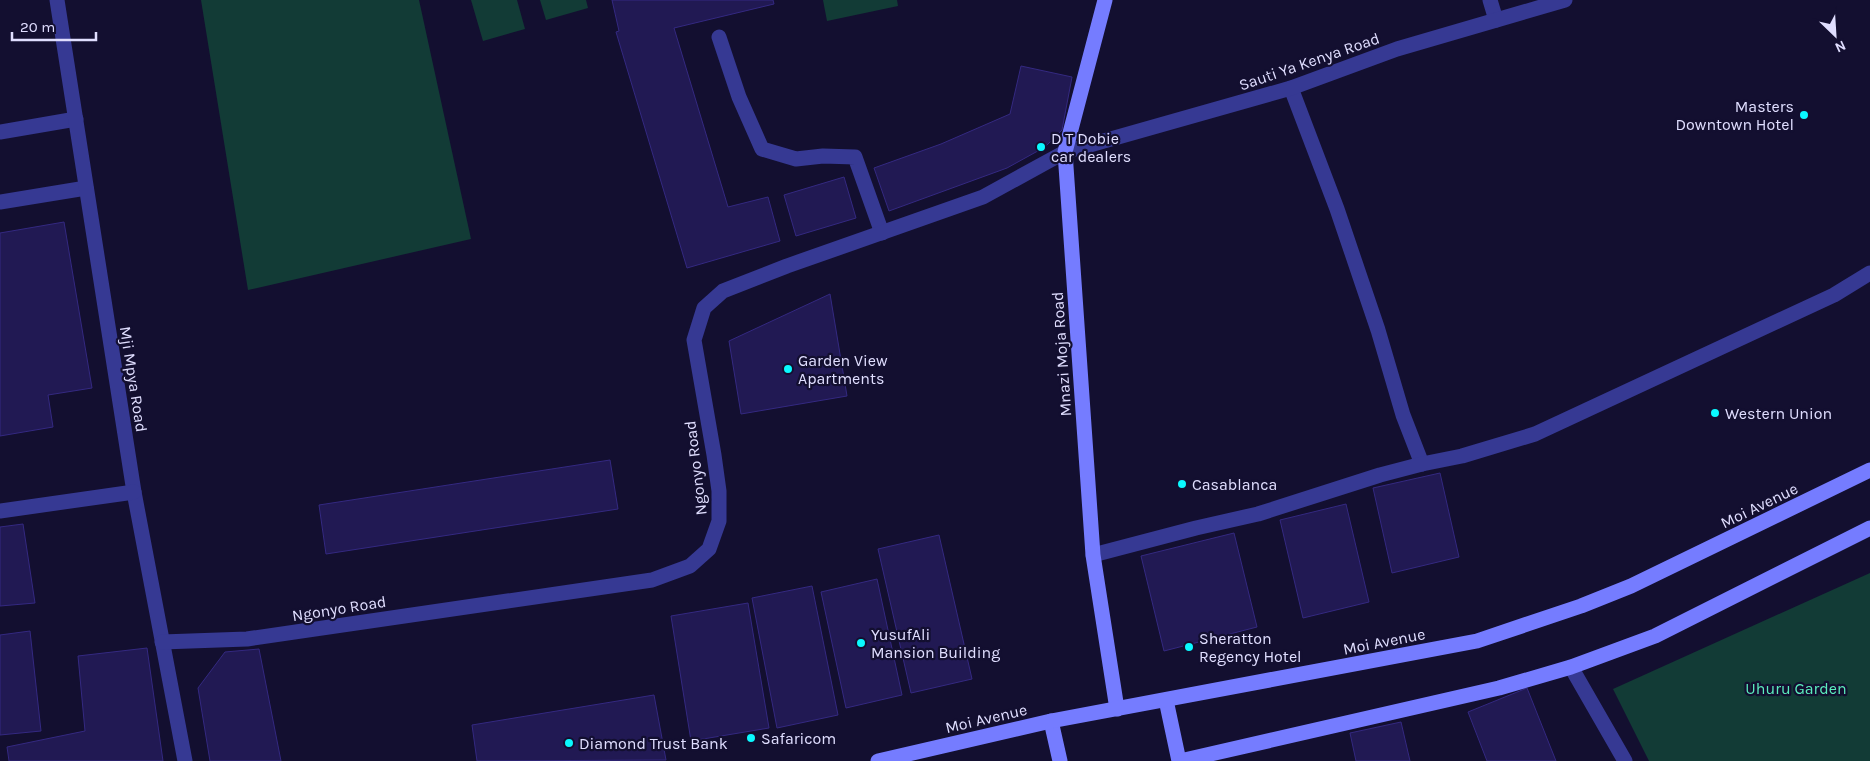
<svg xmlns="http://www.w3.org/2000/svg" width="1870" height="761" viewBox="0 0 1870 761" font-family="Karla,sans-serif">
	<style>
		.green { fill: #123b36 }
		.building { fill: #211953; stroke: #342981 }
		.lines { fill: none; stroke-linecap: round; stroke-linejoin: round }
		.lane { stroke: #363993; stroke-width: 15 }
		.street { stroke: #363993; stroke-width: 15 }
		.secondary { stroke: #757cff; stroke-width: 15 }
		.poi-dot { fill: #0af9ff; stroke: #130f30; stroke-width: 2 }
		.labels { text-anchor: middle; stroke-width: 4.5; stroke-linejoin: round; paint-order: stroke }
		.street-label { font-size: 16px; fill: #e0deff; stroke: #130f30 }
		.poi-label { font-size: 16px; fill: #e0deff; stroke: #130f30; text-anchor: start }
		.park-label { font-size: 16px; fill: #5cedbe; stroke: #130f30 }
	</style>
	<rect width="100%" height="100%" fill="#130f30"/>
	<!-- green -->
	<g class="green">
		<polygon points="201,0 419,0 471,239 248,290"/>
		<polygon points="471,0 517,0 525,29 483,41"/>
		<polygon points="540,0 586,0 588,8 546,20"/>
		<polygon points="823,0 897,0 898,6 827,21"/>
		<polygon points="1870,573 1870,761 1649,761 1613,689"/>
	</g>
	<!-- building -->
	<g class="building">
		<polygon points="612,0 773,0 774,4 674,28 728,207 768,197 780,241 687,268 616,32 619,31"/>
		<polygon points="1021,66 1072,77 1062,130 1045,147 1007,168 889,211 874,168 941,144 1010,114"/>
		<polygon points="844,177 856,218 796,236 784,195"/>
		<polygon points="64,222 92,388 48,395 53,427 0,436 0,233"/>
		<polygon points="830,294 847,396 741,414 729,341"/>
		<polygon points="610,460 618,509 326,554 319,505"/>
		<polygon points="1440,473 1459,557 1392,573 1373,488"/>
		<polygon points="1346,504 1369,602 1303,618 1280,520"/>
		<polygon points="23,524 35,603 0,606 0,527"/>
		<polygon points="1234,533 1257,627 1164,651 1141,556"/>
		<polygon points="939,535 972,679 911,693 878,549"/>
		<polygon points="877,579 902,695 846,708 821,592"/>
		<polygon points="812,586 838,715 777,728 752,598"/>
		<polygon points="748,603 769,728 691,741 671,616"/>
		<polygon points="30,631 41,731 0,735 0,635"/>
		<polygon points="147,648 163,761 9,761 7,747 85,731 78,656"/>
		<polygon points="259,649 281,761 210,761 198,688 225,652"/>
		<polygon points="1527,688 1556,761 1487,761 1468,712"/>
		<polygon points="654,695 666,760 477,761 472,725"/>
		<polygon points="1401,722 1410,761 1356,761 1350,733"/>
	</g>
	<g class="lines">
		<!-- lane -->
		<g class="lane">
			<polyline points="719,37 739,97 762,149 796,159 823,156 855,157 882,233"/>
			<polyline points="0,132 76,119"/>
			<polyline points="0,202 86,188"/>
		</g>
		<!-- street -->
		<g class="street">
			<polyline points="57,0 134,492 185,761"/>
			<polyline points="1490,0 1496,20"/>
			<polyline points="1291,88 1337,209 1378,330 1403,415 1422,464"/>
			<polyline points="0,511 134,492"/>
			<polyline points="1093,555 1196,528 1258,514 1380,475 1422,464 1462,456 1535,434 1834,295 1870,273"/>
			<polyline points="162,642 247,639 652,580 690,566 709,549 719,521 719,491 714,455 694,340 704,308 723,291 787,266 983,197 1065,152 1291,88 1397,49 1565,0"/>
			<polyline points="1571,667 1625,761"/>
		</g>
		<!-- secondary -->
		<g class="secondary">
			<polyline points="1105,0 1065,152 1093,555 1117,709"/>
			<polyline points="1166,700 1179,761"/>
			<polyline points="1051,721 1060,761"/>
			<polyline points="878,761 1051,721 1477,641 1581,606 1631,586 1870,470"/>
			<polyline points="1180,761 1499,688 1571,667 1655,636 1870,528"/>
		</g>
	</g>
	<!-- markers -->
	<g class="poi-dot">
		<circle cx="1804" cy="115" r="5"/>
		<circle cx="1041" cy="147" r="5"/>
		<circle cx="788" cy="369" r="5"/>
		<circle cx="1715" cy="413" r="5"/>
		<circle cx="1182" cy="484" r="5"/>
		<circle cx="861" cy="643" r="5"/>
		<circle cx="1189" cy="647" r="5"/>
		<circle cx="751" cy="738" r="5"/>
		<circle cx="569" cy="743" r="5"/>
	</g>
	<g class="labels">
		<!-- street labels -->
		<g class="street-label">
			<text transform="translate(1309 61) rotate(-19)" y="6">Sauti Ya Kenya Road</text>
			<text transform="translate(1061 354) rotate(-94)" y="6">Mnazi Moja Road</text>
			<text transform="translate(134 379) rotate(81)" y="6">Mji Mpya Road</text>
			<text transform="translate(695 468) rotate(-97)" y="6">Ngonyo Road</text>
			<text transform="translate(1759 505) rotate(-26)" y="6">Moi Avenue</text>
			<text transform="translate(339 608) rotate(-9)" y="6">Ngonyo Road</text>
			<text transform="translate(1384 641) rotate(-11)" y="6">Moi Avenue</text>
			<text transform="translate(986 718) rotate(-13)" y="6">Moi Avenue</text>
		</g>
		<!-- poi labels -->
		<g class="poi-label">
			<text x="1794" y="112" text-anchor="end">Masters<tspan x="1794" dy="18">Downtown Hotel</tspan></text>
			<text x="1051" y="144">D T Dobie<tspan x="1051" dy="18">car dealers</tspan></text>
			<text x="798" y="366">Garden View<tspan x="798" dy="18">Apartments</tspan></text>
			<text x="1725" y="419">Western Union</text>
			<text x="1192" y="490">Casablanca</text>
			<text x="871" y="640">YusufAli<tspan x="871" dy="18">Mansion Building</tspan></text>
			<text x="1199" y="644">Sheratton<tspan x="1199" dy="18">Regency Hotel</tspan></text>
			<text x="761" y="744">Safaricom</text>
			<text x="579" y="749">Diamond Trust Bank</text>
		</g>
		<!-- park labels -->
		<g class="park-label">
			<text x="1796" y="694">Uhuru Garden</text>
		</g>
	</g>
	<!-- north arrow -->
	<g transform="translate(1835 35) rotate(155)" stroke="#130f30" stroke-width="4" paint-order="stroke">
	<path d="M0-4L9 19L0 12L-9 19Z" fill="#e0deff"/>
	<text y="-8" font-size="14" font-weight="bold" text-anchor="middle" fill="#e0deff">N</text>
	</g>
	<!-- scale -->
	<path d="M12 32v8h84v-8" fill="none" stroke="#e0deff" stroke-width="2.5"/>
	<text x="20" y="32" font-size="15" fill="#e0deff" stroke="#130f30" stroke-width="4" paint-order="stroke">20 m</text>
</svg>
